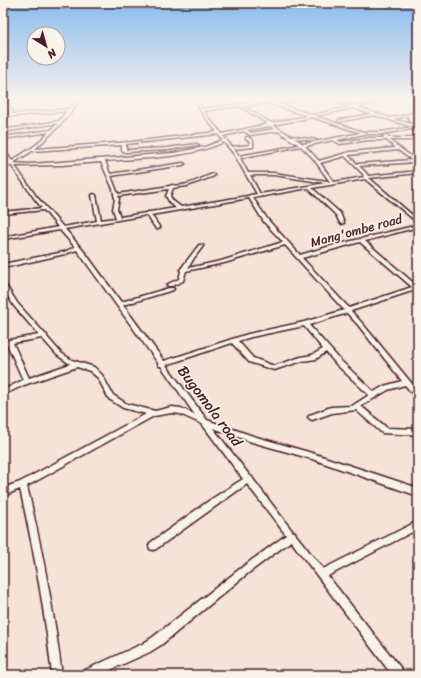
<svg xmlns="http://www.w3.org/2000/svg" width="421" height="678" viewBox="0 0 421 678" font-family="Sriracha,sans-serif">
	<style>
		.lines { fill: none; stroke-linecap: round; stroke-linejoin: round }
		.street-casing { stroke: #4a1f2b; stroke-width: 3 }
		.street { fill: #f7f3e8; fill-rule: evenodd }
		.labels { text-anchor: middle; stroke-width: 3.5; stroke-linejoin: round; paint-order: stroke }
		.far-street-label { font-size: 13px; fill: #4a1f2b; stroke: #f7f3e8 }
		.street-label { font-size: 15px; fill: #4a1f2b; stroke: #f7f3e8 }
	</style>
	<rect width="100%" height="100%" fill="#f6e2d6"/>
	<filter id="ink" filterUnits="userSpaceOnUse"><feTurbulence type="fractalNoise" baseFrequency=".025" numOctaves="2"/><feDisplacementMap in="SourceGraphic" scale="8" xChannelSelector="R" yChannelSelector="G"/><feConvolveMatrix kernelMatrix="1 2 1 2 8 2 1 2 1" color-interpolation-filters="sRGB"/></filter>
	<g filter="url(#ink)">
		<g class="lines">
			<defs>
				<g id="street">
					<path d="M5,100h3l5,14 56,-5 7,-9h3l-7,11 -13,15 -24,23 96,-7 86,-10 -15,-19 -7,-13h3l4,9 63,-8 -3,-1h5l45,15 38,-8 -19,-7c8,0 14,5 21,6 8,1 25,-6 35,-6l-30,7 33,11 20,-4 2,-2 1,1 5,-1v2l-6,1v5l6,6v2l-37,6h-17l-27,6 4,2 28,-4h16l-2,-2 2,-1 4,3h29v2h-28l4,4 22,16v2l-57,4 7,7 2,3 50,-5v2l-49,5 49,42v3l-53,-44 -53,9 28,25 4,10 -2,1 -2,-1 -4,-8 -28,-27 -55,10 15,22 32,35 31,-9 87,-21v2l-53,14 52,45 1,-1v4l-67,22 11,12 56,68v7h-2l-11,-13 -17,5 -27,16 26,22 31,1v6l-36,-2 -26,-23 -24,3 -20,7 -2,-1 -2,-2 2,-2 21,-8 21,-1 17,-11 -32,-30 -11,-13 -10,7 -14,2 -28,9 -25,-8 -17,-19 -66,22 41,55 46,16 59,17 106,35v8l-106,-37 -60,-17 -39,-14 37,48 2,1 1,2 40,53h2l1,3 27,34 95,-48v8l-90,47 75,95 1,4h-12l-101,-134 -44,33 -86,71 -11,7 -51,23h-17l1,-4 59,-27 11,-7 88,-69 45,-33 -39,-51 -31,22 -60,43 -3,1 -3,-1 -1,-3 1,-3 60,-43 33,-21 -41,-55 -22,-10 -8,-1 -18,3 -127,70c15,62 27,125 35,189h-10c-7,-63 -18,-125 -32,-186l-17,7v-8l17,-6 126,-68 -23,-6 -14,-9 -11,-21 -8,-7 -13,-4 -53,18 -21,10v-5l20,-10 -16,-36 -4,1v-4l36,-6 -25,-29 -11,-17v-6l2,1 13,20 27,30 2,1v2l14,16 11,7 22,7 8,8 11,20 14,9 28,7 17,-4 9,1 14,7 -34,-49h-2l-1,-3 -81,-113 -12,4 -62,14v-4l61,-12 11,-5 -15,-17 -57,9v-2l55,-10 -14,-17 -41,4v-2l39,-4 -8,-10 -23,-33 -8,1v-2l6,-1 -6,-9v-4h1l8,11 24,-16 13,-13 -46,7v-2l48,-7 7,-7 -55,9v-2l56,-9 8,-10 -64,6v-2l7,-1zM268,103l40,13 -37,7 -28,-17zM240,106l28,18 -46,10 -19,-23zM353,108l18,6 -32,6 -1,2 36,-7 39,12 -32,5h-18l-48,-16zM408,116l1,4 5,5 -21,-6zM312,117l49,16 -58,11 -9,-6 20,3 2,-1 -25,-4 -18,-11zM270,126l5,3 -24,4 -4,-3zM244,131l6,4 28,-4 21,14 -60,11 -5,-7 19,-2v-6l-5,-4h-2v2l4,3v3l-18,2 -9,-11zM218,134l5,6 -18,7 -31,6 -113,9 -32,2 -16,-1 19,-12 90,-6v5l3,2 42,-2 32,-5 -2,-1 -30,4 -41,2v-6zM333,140l7,4 29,-4h18l8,8 -45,4 -31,9 -14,-15zM224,142l10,12 23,40 -7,1 -2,1 -67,11 -8,-6 -3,-5 3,-8 14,-2 27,-10v-2h-1c-12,4 -28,14 -41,11l-2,1 -52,8 -7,-18 72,-11 2,-1 -2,-1 -73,11 -5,-13c38,-3 85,-3 119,-19zM301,146l12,12 17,24 -1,1 -1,-2h-1l-53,-8h-26l-8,-15zM398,150l14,10 -55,4 -9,-9zM345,156l18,18 1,3 -30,5 -14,-19zM101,162l12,27 2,10 -2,10 3,9 -15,2 -5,-25 -2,-1 -2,1 5,26 -34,6 -27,-31 -21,-30 46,-1zM250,175h24l52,8 -66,11zM169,189l-3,7 4,7 6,5 -26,4h-2l-2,1 -26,4 -3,-8 2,-10 -1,-3zM249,198l15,24 19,20 -62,19 -33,7 6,-10 9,-12v-1h-4l-19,25 1,1 -2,8 -11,5 -1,1 1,1h4l11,-5 3,-10 38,-8 61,-18 59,65 -40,12 -56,12 -84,27 -41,-56 50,-15 1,-1 -1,-1h-4l-48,14 -35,-48 -21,-25 82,-14 9,14h2l2,-1 -9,-13zM360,242l52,45 -63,21 -47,-50zM347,313l11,12 44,56 -18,5 -10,6 -33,-31 -32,-36zM304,326l19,23 -11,6 -11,2 -27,9 -21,-8 -15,-17 13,-4zM42,338l15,17 13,9 -41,14 -16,-35z"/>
					<polygon points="289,100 297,100 279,104 278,103"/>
					<polygon points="417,144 418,144 418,149 416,148"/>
				</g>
			</defs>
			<!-- street casing -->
			<use href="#street" class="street-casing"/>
			<!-- street -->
			<use href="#street" class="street"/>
		</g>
	</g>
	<!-- sky -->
	<linearGradient id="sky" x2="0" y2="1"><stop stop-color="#88bbec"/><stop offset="0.51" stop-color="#fbf2ed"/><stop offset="1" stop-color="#fbf2ed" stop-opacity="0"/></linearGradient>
	<rect width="421" height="195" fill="url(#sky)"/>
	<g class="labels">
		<!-- far-street labels -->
		<g class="far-street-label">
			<text transform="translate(356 230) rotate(-15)" y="5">Mang'ombe road</text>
		</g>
		<!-- street labels -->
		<g class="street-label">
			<text transform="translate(210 406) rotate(53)" y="5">Bugomola road</text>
		</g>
	</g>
	<!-- margin -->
	<rect width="421" height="678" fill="none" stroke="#f7f3e8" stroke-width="16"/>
	<rect x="8" y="8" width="405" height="662" fill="none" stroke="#4a1f2b" stroke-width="1.5" filter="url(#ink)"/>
	<!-- north arrow -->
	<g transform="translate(46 46) rotate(143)"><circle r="19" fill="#f7f3e8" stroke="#b29e9c"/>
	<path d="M0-3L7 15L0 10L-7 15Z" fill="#4a1f2b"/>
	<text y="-6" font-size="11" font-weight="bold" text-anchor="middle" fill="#4a1f2b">N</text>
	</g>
</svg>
